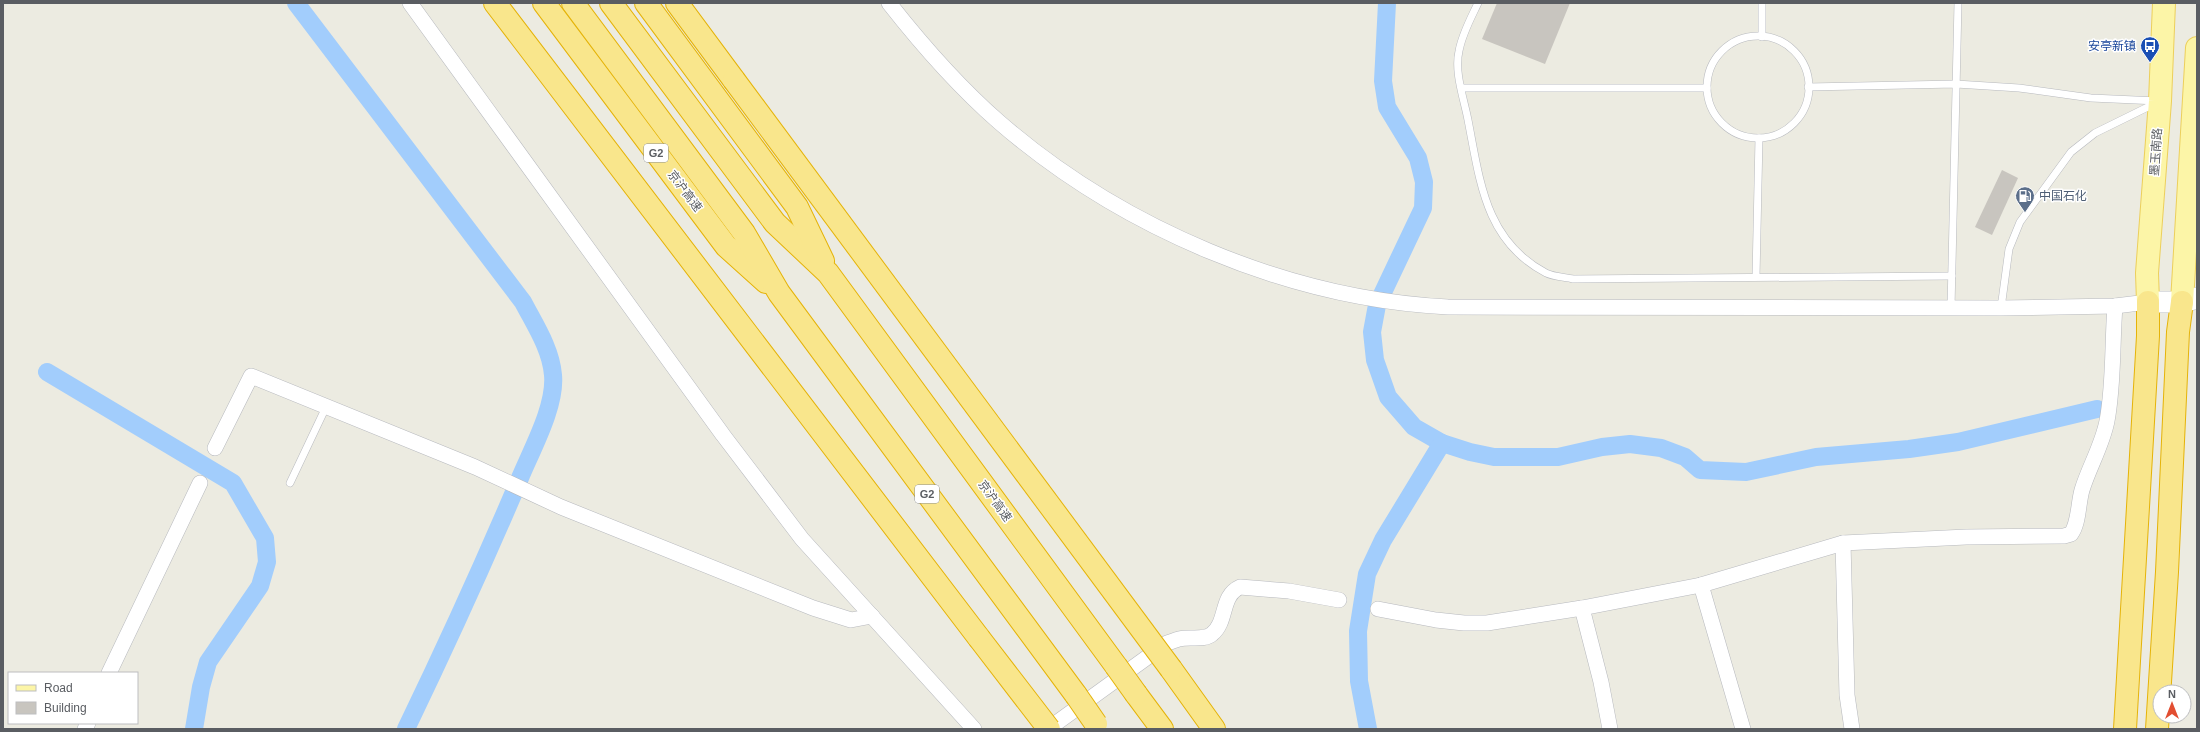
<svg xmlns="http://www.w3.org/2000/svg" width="2200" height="732" viewBox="0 0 2200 732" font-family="Helvetica,'Noto Sans SC',sans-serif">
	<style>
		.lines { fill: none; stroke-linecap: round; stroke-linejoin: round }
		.canal { stroke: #a2cdfc; stroke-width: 18 }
		.building { fill: #c8c5bf }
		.lane-casing { stroke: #b7b9be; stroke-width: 8 }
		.street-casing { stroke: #b7b9be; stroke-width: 16 }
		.secondary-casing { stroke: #b7bac0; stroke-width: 22 }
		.primary-casing { stroke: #eccf5b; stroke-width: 24 }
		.highway-casing { stroke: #e5b308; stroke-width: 24 }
		.lane { stroke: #fff; stroke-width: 7 }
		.street { stroke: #fff; stroke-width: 15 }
		.secondary { stroke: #fff; stroke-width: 21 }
		.primary { stroke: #fcf5a7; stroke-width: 22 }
		.highway { stroke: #f9e68c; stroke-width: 22 }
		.highway-bridge-casing { stroke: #e5b308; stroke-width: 24; stroke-linecap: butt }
		.highway-bridge { stroke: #f9e68c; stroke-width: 22 }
		.labels { text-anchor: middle; stroke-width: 3; stroke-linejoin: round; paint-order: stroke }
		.shield { fill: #fff; stroke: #8c8e91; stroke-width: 1 }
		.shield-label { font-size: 11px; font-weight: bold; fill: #5a5d62 }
		.transit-label { font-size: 12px; fill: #164399; stroke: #fff; text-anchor: end }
		.street-label { font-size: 12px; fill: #5a5d62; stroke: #fff }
		.service-label { font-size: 12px; fill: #4e5e75; stroke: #fff; text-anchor: start }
	</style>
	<rect width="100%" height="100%" fill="#ecebe1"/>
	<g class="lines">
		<!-- canal -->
		<g class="canal">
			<path d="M296,3l227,299c12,23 28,47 30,73 3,31 -21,74 -33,103 -36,85 -74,168 -114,251"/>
			<polyline points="1387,3 1383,81 1387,107 1418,158 1424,182 1423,208 1377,305 1372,332 1375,360 1388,397 1414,427 1442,443 1470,452 1494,457 1558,457 1602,447 1630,444 1661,448 1685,457 1700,470 1746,472 1816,457 1909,449 1958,442 2097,409"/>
			<polyline points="47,372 233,483 265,538 267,562 260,586 208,662 201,687 194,729"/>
			<polyline points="1368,729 1359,681 1358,631 1367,574 1383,540 1442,443"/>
		</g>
	</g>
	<!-- building -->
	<g class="building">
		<polygon points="1497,3 1570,3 1545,64 1482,39"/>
		<polygon points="2002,170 2018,178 1992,235 1975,227"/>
	</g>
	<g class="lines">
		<defs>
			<g id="lane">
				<path d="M1478,3c-7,15 -16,31 -19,48 -5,21 5,48 9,69 12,61 17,121 78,153 8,4 19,4 27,6l379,-3"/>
				<circle cx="1758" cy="87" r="51"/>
				<polyline points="1762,37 1762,3"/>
				<polyline points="1808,87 1956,84 2019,88 2091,98 2158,101"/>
				<polyline points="1462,88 1707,88"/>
				<polyline points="1756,277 1759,138"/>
				<polyline points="1951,308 1958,3"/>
				<polyline points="2001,308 2009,249 2020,222 2071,152 2095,133 2156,103"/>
				<polyline points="290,483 326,407"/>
			</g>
			<g id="street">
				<polyline points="410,3 723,435 802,539 974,729"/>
				<path d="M889,3c33,42 70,84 110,119 121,105 288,177 449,185l553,1 114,-2 33,-4"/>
				<polyline points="215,448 251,376 475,467 561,507 813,608 851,620 872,616"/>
				<polyline points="1843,543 1847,695 1852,729"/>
				<polyline points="1701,585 1743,729"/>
				<polyline points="1582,608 1601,682 1610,729"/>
				<path d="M1378,609l58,11 28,3h23l95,-15 119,-23 142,-42 123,-6 98,-1 7,-2c8,-11 7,-30 11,-44 7,-23 20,-44 25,-69 7,-37 5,-77 8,-115"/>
				<polyline points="109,673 200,483"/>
				<polyline points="85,729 88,723"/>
				<path d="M1048,729l119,-86c4,-1 8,-3 12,-4 10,-3 25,2 33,-5 16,-13 8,-38 28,-47l49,4 50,9"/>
			</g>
			<polyline id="secondary" points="2148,302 2182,302 2197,298"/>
			<g id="primary">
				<polyline points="2148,302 2147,273 2160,101 2164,3"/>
				<polyline points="2182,302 2197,48"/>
			</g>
			<g id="highway">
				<polyline points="495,3 979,638"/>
				<polyline points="544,3 726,246 766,282"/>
				<polyline points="573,3 744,233 779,293 1076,695"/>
				<polyline points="611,3 775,223 828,273 1116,666"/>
				<polyline points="646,3 797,207 823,261"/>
				<polyline points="677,3 734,80"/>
				<polyline points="1171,669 1214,729"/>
				<polyline points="1136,694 1162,729"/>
				<polyline points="2125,729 2148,336 2148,302"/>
				<polyline points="2157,729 2167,572 2178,332 2182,302"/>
			</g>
		</defs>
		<!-- lane casing -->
		<use href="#lane" class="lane-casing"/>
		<!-- street casing -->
		<use href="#street" class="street-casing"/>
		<!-- secondary casing -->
		<use href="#secondary" class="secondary-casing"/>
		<!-- primary casing -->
		<use href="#primary" class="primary-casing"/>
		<!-- highway casing -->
		<use href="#highway" class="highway-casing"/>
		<!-- lane -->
		<use href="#lane" class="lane"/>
		<!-- street -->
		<use href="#street" class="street"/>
		<!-- secondary -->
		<use href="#secondary" class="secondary"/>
		<!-- primary -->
		<use href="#primary" class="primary"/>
		<!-- highway -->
		<use href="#highway" class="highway"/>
		<defs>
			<g id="highway-bridge">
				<polyline points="734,80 1171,669"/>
				<polyline points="979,638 1049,729"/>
				<polyline points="1116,666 1136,694"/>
				<polyline points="1076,695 1096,724"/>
			</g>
		</defs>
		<!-- highway-bridge casing -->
		<use href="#highway-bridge" class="highway-bridge-casing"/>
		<!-- highway-bridge -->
		<use href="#highway-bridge" class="highway-bridge"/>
	</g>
	<!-- icons -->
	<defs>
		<symbol id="bus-pin" viewBox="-11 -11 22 30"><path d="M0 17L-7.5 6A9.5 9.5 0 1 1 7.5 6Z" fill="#1a4fb4" stroke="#fff"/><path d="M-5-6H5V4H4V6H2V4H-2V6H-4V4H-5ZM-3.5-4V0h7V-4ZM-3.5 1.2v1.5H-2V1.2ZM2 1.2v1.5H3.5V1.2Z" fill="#fff"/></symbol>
		<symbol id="fuel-pin" viewBox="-11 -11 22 30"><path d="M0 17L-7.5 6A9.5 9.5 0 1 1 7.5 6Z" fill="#5c6f8a" stroke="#fff"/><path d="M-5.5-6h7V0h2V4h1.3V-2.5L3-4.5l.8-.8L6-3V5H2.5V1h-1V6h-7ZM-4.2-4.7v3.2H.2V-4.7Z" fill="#fff"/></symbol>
	</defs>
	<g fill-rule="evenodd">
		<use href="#bus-pin" x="2139" y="35" width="22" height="30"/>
		<use href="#fuel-pin" x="2014" y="185" width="22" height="30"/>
	</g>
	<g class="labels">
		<!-- shield labels -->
		<g class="shield">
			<rect x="644" y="144" width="24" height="18" rx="3"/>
			<rect x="915" y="485" width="24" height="18" rx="3"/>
		</g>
		<g class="shield-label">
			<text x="656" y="157">G2</text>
			<text x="927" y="498">G2</text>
		</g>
		<!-- transit labels -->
		<g class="transit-label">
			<text x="2136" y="50">安亭新镇</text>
		</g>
		<!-- street labels -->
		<g class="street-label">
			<text transform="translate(2156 152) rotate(-86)" y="4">墨玉南路</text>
			<text transform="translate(685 191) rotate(53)" y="4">京沪高速</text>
			<text transform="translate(995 501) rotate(54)" y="4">京沪高速</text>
		</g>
		<!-- service labels -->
		<g class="service-label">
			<text x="2039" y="200">中国石化</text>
		</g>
	</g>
	<!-- border -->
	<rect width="2200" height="732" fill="none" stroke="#5a5d62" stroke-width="8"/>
	<!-- legend -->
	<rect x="8" y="672" width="130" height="52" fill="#ffffff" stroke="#bdbec0"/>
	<rect x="16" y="685" width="20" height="6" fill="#fcf5a7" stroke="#bdbec0"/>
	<text x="44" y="692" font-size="12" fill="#5a5d62">Road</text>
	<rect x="16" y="702" width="20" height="12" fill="#c8c5bf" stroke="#bdbec0"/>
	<text x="44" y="712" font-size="12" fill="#5a5d62">Building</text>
	<!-- north arrow -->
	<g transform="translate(2172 704)"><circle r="19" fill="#ffffff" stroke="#bdbec0"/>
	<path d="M0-3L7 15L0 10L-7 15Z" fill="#e24e31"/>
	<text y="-6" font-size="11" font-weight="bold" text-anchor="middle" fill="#5a5d62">N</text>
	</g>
</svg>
